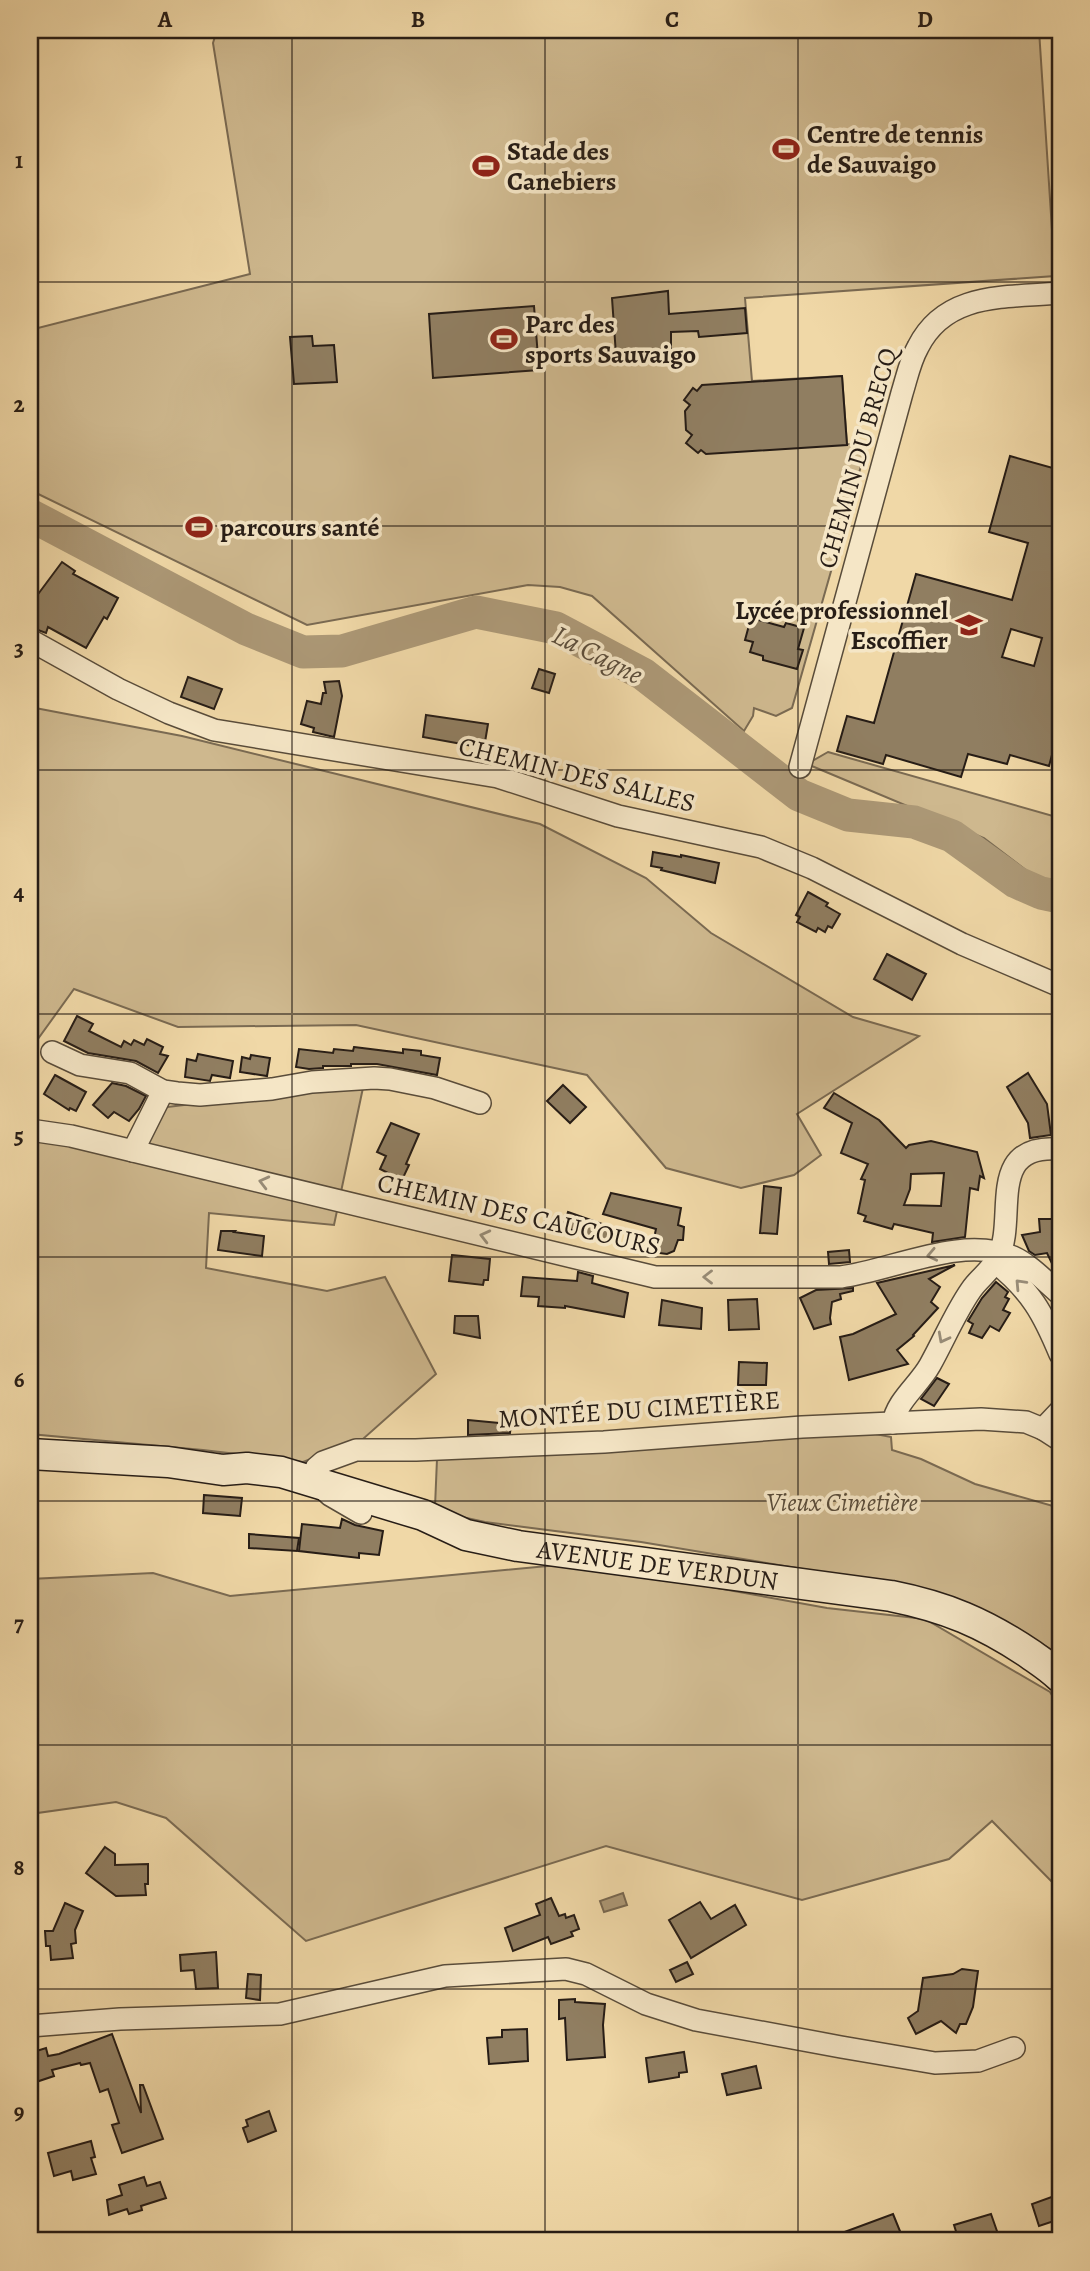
<svg xmlns="http://www.w3.org/2000/svg" width="1090" height="2271" viewBox="0 0 1090 2271" font-family="Alegreya,serif">
	<style>
		.green { fill: #ceb88e; stroke: #7a6a52; stroke-width: 2 }
		.water { fill: #ac9876; stroke: #776750; stroke-width: 2 }
		.lines { fill: none; stroke-linecap: round; stroke-linejoin: round }
		.river { stroke: #ac9876; stroke-width: 33 }
		.building { fill: #907e61; stroke: #271d16; stroke-width: 2; fill-rule: evenodd }
		.minor-casing { stroke: #594c3a; stroke-width: 24 }
		.secondary-casing { stroke: #271d16; stroke-width: 33 }
		.minor { stroke: #f5e6c6; stroke-width: 21 }
		.secondary { stroke: #f5e6c6; stroke-width: 30 }
		.oneway { stroke: #988c77 }
		.grid { fill: none; stroke: #271d16; stroke-width: 2; stroke-opacity: 0.55 }
		.labels { text-anchor: middle; stroke-width: 7; stroke-linejoin: round; paint-order: stroke }
		.poi-label { font-size: 26px; font-weight: bold; fill: #271d16; stroke: #f5e6c6; text-anchor: start }
		.street-label { font-size: 26px; fill: #271d16; stroke: #f5e6c6 }
		.park-label { font-size: 26px; font-style: italic; fill: #594c3a; stroke: #f5e6c6 }
		.water-label { font-size: 28px; font-style: italic; fill: #5c4e3c; stroke: #f5e6c6 }
		.neatline { fill: none; stroke: #271d16; stroke-width: 2.5 }
		.grid-label { font-size: 23px; text-anchor: middle; font-weight: bold; fill: #271d16 }
	</style>
	<rect width="100%" height="100%" fill="#f0d8a7"/>
	<filter id="stains"><feTurbulence type="fractalNoise" baseFrequency=".00286" numOctaves="4"/><feColorMatrix values="0 0 0 0 .2 0 0 0 0 .09 0 0 0 0 .02 0 0 0 .5 -.17"/></filter>
	<radialGradient id="worn" r=".72"><stop offset=".6" stop-color="#630" stop-opacity="0"/><stop offset="1" stop-color="#630" stop-opacity=".3"/></radialGradient>
	<!-- green -->
	<g class="green">
		<polygon points="217,30 1039,30 1055,276 745,298 752,381 842,376 847,444 867,445 792,708 776,716 754,708 753,716 744,731 592,596 560,587 528,585 307,625 30,490 30,330 250,274 213,43"/>
		<polygon points="30,707 182,736 540,824 646,878 711,933 853,1017 919,1036 797,1114 821,1155 794,1175 741,1188 666,1168 587,1075 356,1025 178,1027 74,989 30,1050"/>
		<polygon points="828,752 1060,818 1060,896 984,838 807,764"/>
		<polygon points="364,1083 334,1225 209,1213 206,1268 327,1291 385,1277 436,1374 363,1439 303,1462 203,1450 30,1434 30,1138 125,1150 151,1109"/>
		<polygon points="855,1430 891,1437 892,1450 921,1459 975,1484 1060,1508 1060,1655 1013,1626 839,1575 641,1542 485,1522 462,1517 435,1507 437,1459"/>
		<polygon points="579,1563 827,1608 925,1619 1050,1692 1060,1708 1060,1890 992,1821 949,1859 802,1900 606,1846 306,1941 166,1818 116,1802 30,1814 30,1579 153,1573 230,1596"/>
	</g>
	<!-- water -->
	<polygon class="water" points="623,1893 627,1905 604,1912 600,1901"/>
	<g class="lines">
		<!-- river -->
		<polyline class="river" points="30,515 246,629 303,652 342,651 476,612 556,628 643,674 799,795 848,815 914,822 952,836 1016,882 1041,893 1060,897"/>
	</g>
	<!-- building -->
	<g class="building">
		<polygon points="668,291 669,314 745,308 747,333 699,337 698,331 671,332 671,349 616,355 612,298"/>
		<polygon points="534,306 539,370 433,378 429,314"/>
		<polygon points="312,336 313,346 334,345 337,382 294,384 290,337"/>
		<polygon points="842,376 847,445 706,454 701,450 698,453 686,443 692,435 686,430 685,411 690,405 684,400 693,388 697,391 702,385"/>
		<path d="M1010,456l50,14v255l-11,41 -39,-11 -3,9 -39,-10 -7,23 -75,-22 -3,9 -46,-13 10,-35 27,7 42,-149 96,26 16,-57 -39,-11zM1011,629l31,9 -8,28 -32,-9z"/>
		<polygon points="62,562 75,571 73,574 118,598 107,619 104,617 86,648 48,627 46,633 30,627 30,605"/>
		<polygon points="751,618 784,627 786,623 804,628 798,649 803,650 797,669 763,660 763,656 750,652 753,642 745,640"/>
		<polygon points="539,669 555,674 549,693 532,688"/>
		<polygon points="188,677 222,689 214,709 181,697"/>
		<polygon points="339,681 342,696 334,737 313,732 314,728 301,724 307,701 321,704 323,693 326,693 324,682"/>
		<polygon points="426,715 488,724 484,748 423,737"/>
		<polygon points="653,852 681,857 681,855 719,863 715,883 661,870 662,868 651,866"/>
		<polygon points="808,892 828,903 826,906 840,914 832,928 828,926 825,932 818,928 816,932 797,922 800,917 796,915"/>
		<polygon points="887,954 926,974 912,1000 874,979"/>
		<polygon points="77,1016 93,1024 89,1031 121,1047 124,1041 131,1045 134,1040 144,1045 147,1039 163,1047 160,1054 168,1056 158,1073 136,1061 88,1053 64,1041"/>
		<polygon points="354,1047 403,1053 403,1049 421,1051 421,1055 440,1058 437,1075 377,1064 351,1064 351,1066 323,1066 323,1068 309,1069 296,1067 299,1049 333,1053 334,1049 353,1051"/>
		<polygon points="198,1054 233,1061 230,1078 212,1075 210,1081 185,1077 187,1059 196,1061"/>
		<polygon points="251,1055 270,1058 267,1076 240,1072 242,1057 250,1059"/>
		<polygon points="1028,1073 1047,1104 1051,1135 1030,1138 1028,1123 1007,1087"/>
		<polygon points="55,1075 86,1092 76,1111 70,1108 69,1110 44,1094"/>
		<polygon points="112,1083 126,1086 146,1096 139,1109 129,1121 114,1112 108,1118 93,1105"/>
		<polygon points="563,1085 586,1107 570,1123 547,1101"/>
		<path d="M834,1093l45,27 27,28 3,-3 22,-4 46,11 7,26 -4,-2 -2,14 -8,-2 -5,49 -33,5 1,-9 -39,-9 -2,5 -28,-8 2,-5 -8,-3 7,-33 -4,-1 7,-15 -27,-11 11,-30 -28,-15zM944,1173l-3,33 -37,-1 6,-16 1,-15z"/>
		<polygon points="391,1123 419,1134 406,1164 409,1165 402,1180 380,1169 386,1156 377,1152"/>
		<polygon points="764,1186 781,1188 777,1234 760,1233"/>
		<polygon points="611,1193 681,1208 678,1225 684,1227 683,1240 678,1240 674,1251 667,1254 651,1252 656,1229 603,1214"/>
		<polygon points="568,1212 611,1227 606,1242 563,1227"/>
		<polygon points="1039,1219 1060,1219 1057,1274 1047,1253 1035,1255 1029,1251 1022,1235 1040,1232"/>
		<polygon points="221,1231 235,1231 234,1232 264,1236 262,1256 218,1250"/>
		<polygon points="849,1250 850,1262 829,1264 828,1252"/>
		<polygon points="452,1255 490,1259 488,1280 484,1280 483,1285 449,1281"/>
		<polygon points="955,1265 929,1279 940,1287 931,1302 938,1308 913,1335 914,1336 897,1350 908,1364 849,1380 840,1337 853,1334 896,1314 877,1283"/>
		<polygon points="578,1272 593,1276 592,1283 628,1293 624,1317 565,1306 565,1308 538,1306 539,1297 521,1296 523,1277 577,1281"/>
		<polygon points="996,1282 1008,1292 1005,1297 1009,1299 1003,1310 1010,1313 999,1331 990,1326 982,1338 969,1333 973,1324 968,1321 982,1298"/>
		<polygon points="853,1288 853,1291 840,1294 841,1299 832,1302 830,1318 831,1324 814,1329 800,1298 816,1290"/>
		<polygon points="757,1299 759,1329 729,1330 728,1300"/>
		<polygon points="662,1300 702,1308 701,1329 659,1325"/>
		<polygon points="455,1316 478,1316 480,1338 454,1333"/>
		<polygon points="739,1362 767,1363 766,1385 738,1385"/>
		<polygon points="937,1378 949,1384 934,1406 921,1399"/>
		<polygon points="468,1420 511,1424 510,1433 468,1435"/>
		<polygon points="204,1495 242,1498 240,1516 203,1513"/>
		<polygon points="342,1519 355,1525 383,1531 379,1555 359,1553 359,1558 299,1551 302,1524 340,1528"/>
		<polygon points="249,1534 299,1538 297,1551 249,1548"/>
		<polygon points="105,1847 115,1854 115,1865 148,1864 148,1884 145,1884 146,1895 116,1896 86,1873"/>
		<polygon points="551,1898 559,1916 565,1914 566,1918 574,1915 579,1929 571,1932 573,1936 551,1944 548,1937 513,1951 505,1928 540,1915 536,1904"/>
		<polygon points="700,1902 711,1919 735,1905 746,1925 691,1958 669,1920"/>
		<polygon points="65,1903 83,1911 75,1930 76,1943 71,1944 73,1958 51,1960 50,1946 46,1946 45,1931 53,1931"/>
		<polygon points="216,1952 218,1988 196,1989 194,1970 181,1971 180,1955"/>
		<polygon points="687,1962 693,1974 676,1982 670,1970"/>
		<polygon points="962,1969 978,1971 973,2007 966,2024 960,2024 956,2033 941,2021 916,2034 908,2018 918,2011 923,1978 953,1974"/>
		<polygon points="248,1974 261,1975 260,2000 246,1998"/>
		<polygon points="575,1999 575,2002 605,2004 603,2025 605,2057 567,2060 565,2018 559,2019 559,2000"/>
		<polygon points="527,2029 528,2061 489,2064 487,2038 502,2037 502,2030"/>
		<polygon points="112,2034 141,2113 140,2085 143,2085 163,2139 122,2153 112,2125 119,2123 108,2089 100,2092 90,2063 81,2065 80,2063 52,2070 54,2076 30,2084 30,2053 46,2048 48,2056 59,2054"/>
		<polygon points="684,2052 687,2072 679,2073 679,2077 649,2082 646,2058"/>
		<polygon points="756,2066 761,2088 727,2095 722,2074"/>
		<polygon points="269,2111 276,2131 248,2142 243,2128 248,2126 246,2120"/>
		<polygon points="91,2141 95,2157 91,2158 96,2174 73,2180 71,2171 54,2176 48,2153"/>
		<polygon points="144,2177 147,2186 160,2182 166,2198 141,2206 142,2210 129,2214 127,2209 109,2215 107,2200 122,2195 119,2185"/>
		<polygon points="1060,2194 1060,2219 1039,2226 1032,2204"/>
		<polygon points="893,2214 904,2241 824,2241 823,2240"/>
		<polygon points="991,2214 998,2234 977,2240 976,2238 959,2241 954,2225"/>
	</g>
	<g class="lines">
		<defs>
			<g id="minor">
				<polyline points="30,640 118,689 169,713 214,730 498,777 618,816 761,847 812,868 962,944 1060,986"/>
				<path d="M800,767l102,-374c5,-16 8,-32 16,-46 28,-56 89,-49 142,-54"/>
				<polyline points="52,1052 80,1065 130,1073 163,1091 177,1093 200,1095 272,1089 312,1082 374,1078 390,1079 435,1088 480,1103"/>
				<path d="M30,1130l41,6 584,141h186c52,-7 121,-42 172,-20 16,7 33,25 47,37"/>
				<polyline points="133,1151 163,1091"/>
				<path d="M995,1262c36,29 48,51 65,92"/>
				<path d="M893,1423c4,-23 26,-38 37,-58 14,-25 25,-52 41,-75 8,-12 21,-20 27,-33 20,-38 -14,-114 62,-108"/>
				<polyline points="1043,1429 1060,1411"/>
				<polyline points="361,1513 330,1495 313,1480 316,1468 323,1462 356,1450 416,1450 604,1442 802,1427 981,1419 1026,1422 1043,1429 1060,1440"/>
				<polyline points="30,2026 120,2019 280,2014 445,1976 566,1969 586,1974 646,2004 696,2020 841,2047 935,2063 978,2061 1014,2048"/>
			</g>
			<g id="secondary">
				<path id="s1" d="M30,1454l138,8 55,8 24,-2 34,4 142,43 43,20 52,11 373,50c55,11 93,27 139,58 10,7 21,14 30,23"/>
			</g>
		</defs>
		<!-- minor casing -->
		<use href="#minor" class="minor-casing"/>
		<!-- secondary casing -->
		<use href="#secondary" class="secondary-casing"/>
		<!-- minor -->
		<use href="#minor" class="minor"/>
		<!-- secondary -->
		<use href="#secondary" class="secondary"/>
	</g>
	<!-- one-way arrows -->
	<defs><path id="oneway-chevron" d="M-2-3.5L2.5 0L-2 3.5" fill="none" stroke-width="1.6" stroke-linecap="round" stroke-linejoin="round" transform="scale(1.75)"/></defs>
	<g class="oneway">
		<use href="#oneway-chevron" transform="translate(264 1182) rotate(-166)"/>
		<use href="#oneway-chevron" transform="translate(485 1236) rotate(-166)"/>
		<use href="#oneway-chevron" transform="translate(932 1255) rotate(168)"/>
		<use href="#oneway-chevron" transform="translate(708 1277) rotate(180)"/>
		<use href="#oneway-chevron" transform="translate(1020 1284) rotate(-133)"/>
		<use href="#oneway-chevron" transform="translate(943 1338) rotate(118)"/>
	</g>
	<!-- grid -->
	<path class="grid" d="M292,30v2211M545,30v2211M798,30v2211M30,282h1030M30,526h1030M30,770h1030M30,1014h1030M30,1257h1030M30,1501h1030M30,1745h1030M30,1989h1030"/>
	<!-- icons -->
	<defs>
		<symbol id="stadium-bare" viewBox="-9 -9 18 18"><path d="M0-5a6.5 5 0 1 0 0 10a6.5 5 0 1 0 0-10ZM-3.5-1.8h7v3.6h-7Z" fill="#8f2418" stroke="#f5e6c6" stroke-width="2.5" paint-order="stroke"/></symbol>
		<symbol id="school-bare" viewBox="-9 -9 18 18"><path d="M0-5L7-2L0 1L-7-2ZM-4 1L0 2.5L4 1V4Q0 6-4 4Z" fill="#8f2418" stroke="#f5e6c6" stroke-width="2.5" paint-order="stroke"/></symbol>
	</defs>
	<g fill-rule="evenodd">
		<use href="#stadium-bare" x="767" y="130" width="38" height="38"/>
		<use href="#stadium-bare" x="467" y="147" width="38" height="38"/>
		<use href="#stadium-bare" x="485" y="320" width="38" height="38"/>
		<use href="#stadium-bare" x="180" y="508" width="38" height="38"/>
		<use href="#school-bare" x="950" y="606" width="38" height="38"/>
	</g>
	<g class="labels">
		<!-- poi labels -->
		<g class="poi-label">
			<text x="807" y="143">Centre de tennis<tspan x="807" dy="30">de Sauvaigo</tspan></text>
			<text x="507" y="160">Stade des<tspan x="507" dy="30">Canebiers</tspan></text>
			<text x="525" y="333">Parc des<tspan x="525" dy="30">sports Sauvaigo</tspan></text>
			<text x="220" y="536">parcours santé</text>
			<text x="948" y="619" text-anchor="end">Lycée professionnel<tspan x="948" dy="30">Escoffier</tspan></text>
		</g>
		<!-- street labels -->
		<g class="street-label">
			<text transform="translate(857 458) rotate(-74)" y="9">CHEMIN DU BRECQ</text>
			<text transform="translate(577 774) rotate(14)" y="9">CHEMIN DES SALLES</text>
			<text transform="translate(519 1214) rotate(13)" y="9">CHEMIN DES CAUCOURS</text>
			<text transform="translate(639 1409) rotate(-4)" y="9">MONTÉE DU CIMETIÈRE</text>
			<text dy="9" stroke="none"><textPath href="#s1" startOffset="642">AVENUE DE VERDUN</textPath></text>
		</g>
		<!-- park labels -->
		<g class="park-label">
			<text x="842" y="1511">Vieux Cimetière</text>
		</g>
		<!-- water labels -->
		<g class="water-label">
			<text transform="translate(598 654) rotate(27)" y="10">La Cagne</text>
		</g>
	</g>
	<!-- margin -->
	<rect width="1090" height="2271" fill="none" stroke="#f0d8a7" stroke-width="77"/>
	<rect x="38" y="38" width="1014" height="2194" class="neatline"/>
	<g class="grid-label">
		<text x="165" y="27">A</text>
		<text x="418" y="27">B</text>
		<text x="672" y="27">C</text>
		<text x="925" y="27">D</text>
		<text x="19" y="168">1</text>
		<text x="19" y="412">2</text>
		<text x="19" y="656">3</text>
		<text x="19" y="900">4</text>
		<text x="19" y="1143">5</text>
		<text x="19" y="1387">6</text>
		<text x="19" y="1631">7</text>
		<text x="19" y="1875">8</text>
		<text x="19" y="2119">9</text>
	</g>
	<rect width="100%" height="100%" filter="url(#stains)"/>
	<rect width="100%" height="100%" fill="url(#worn)"/>
</svg>
